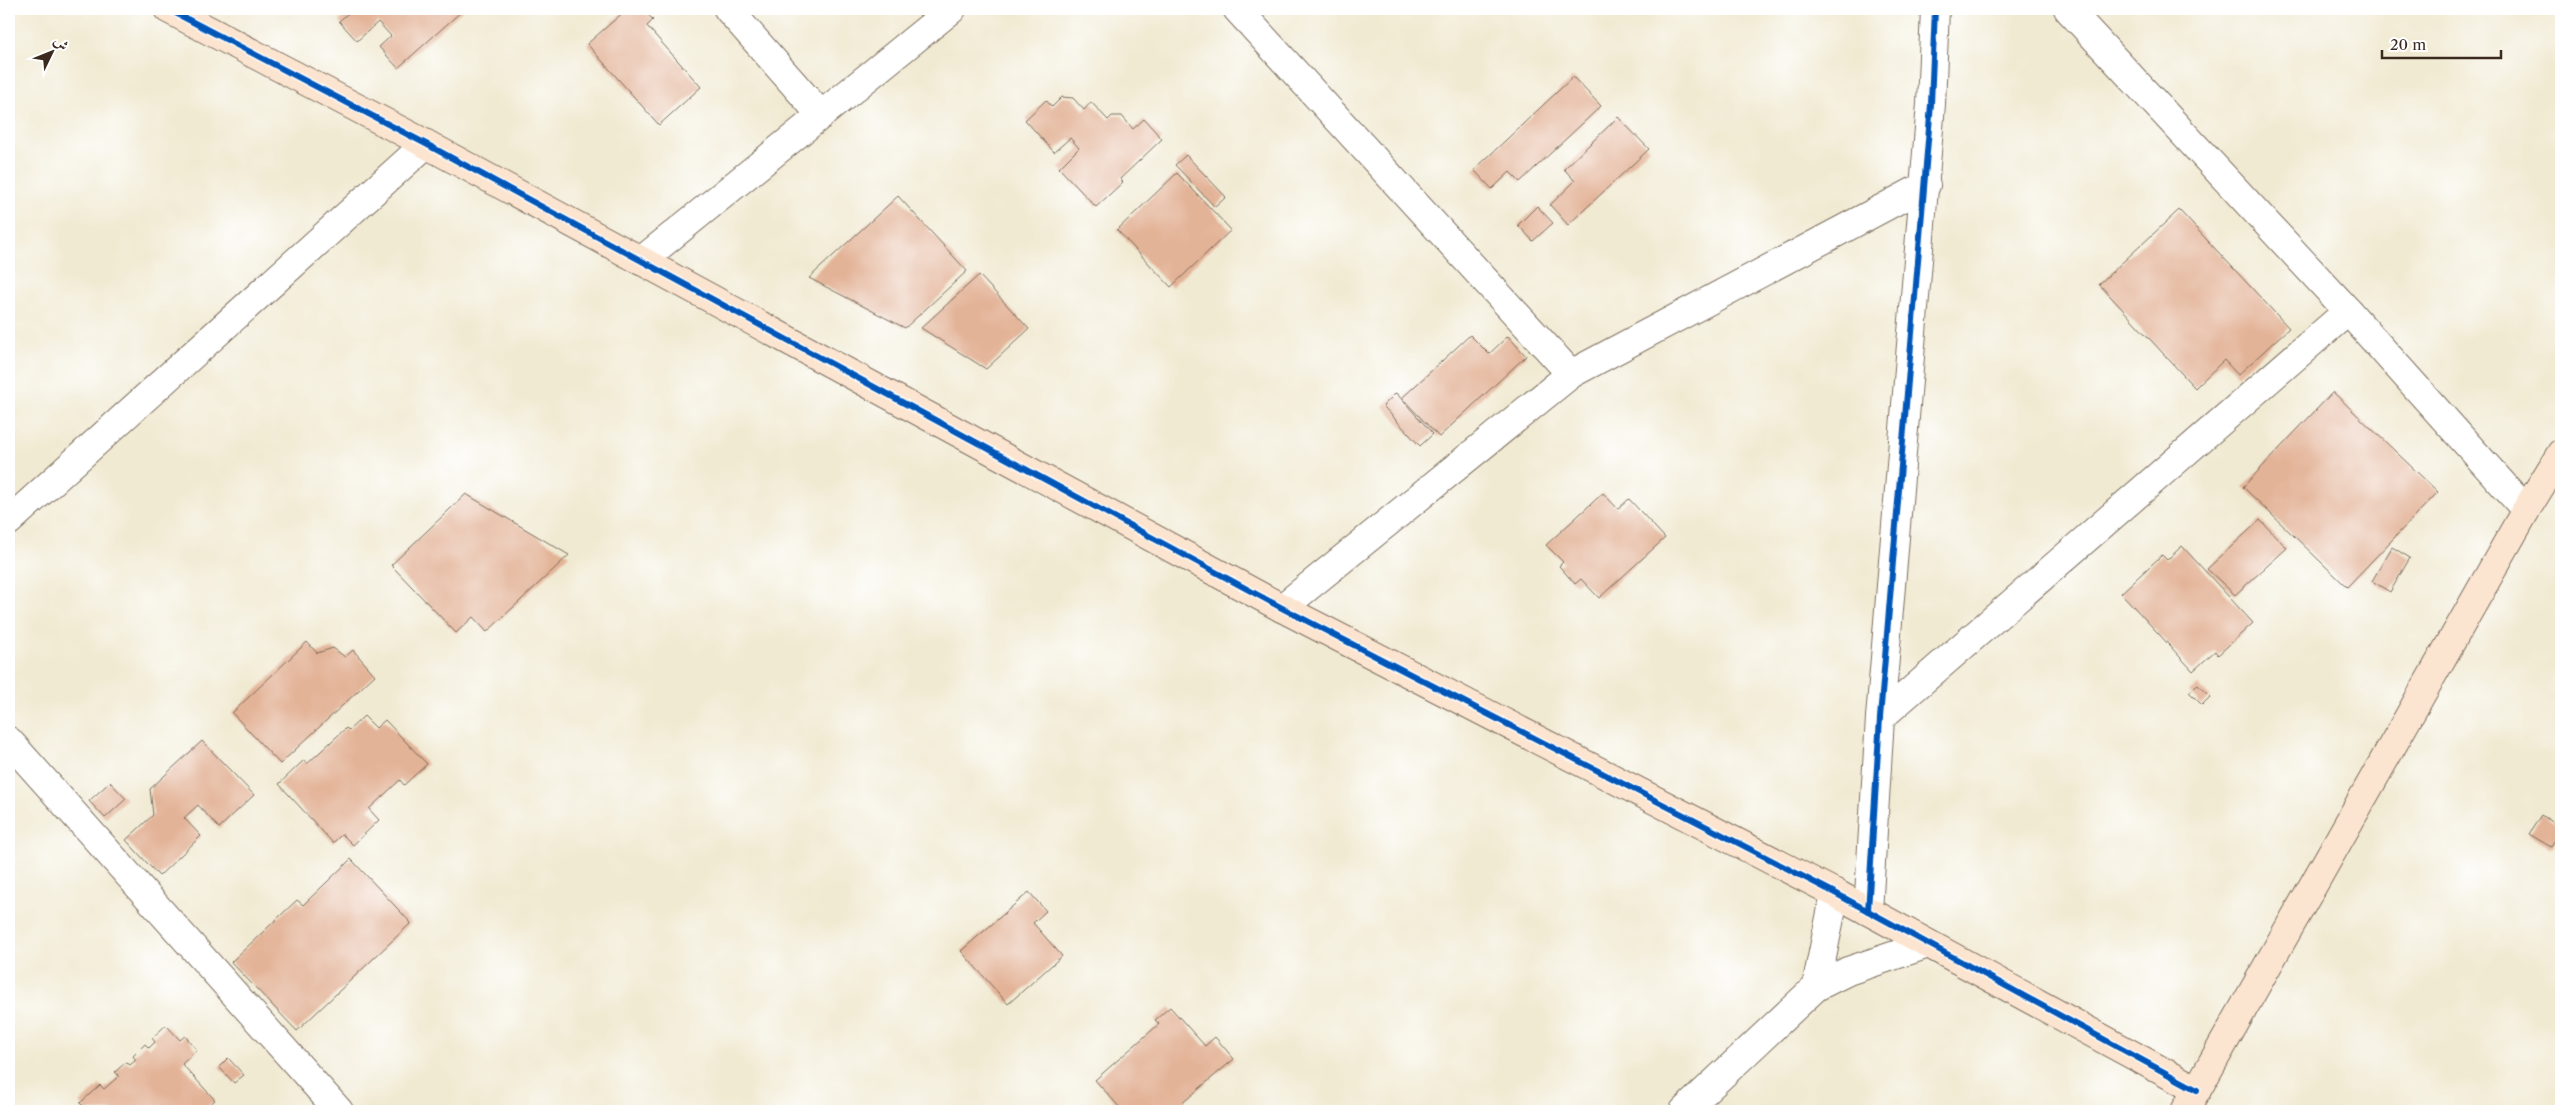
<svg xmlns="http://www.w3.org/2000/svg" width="2570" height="1120" viewBox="0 0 2570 1120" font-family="'Libre Caslon Text',Amiri,serif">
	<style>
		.building { fill: #e3b397 }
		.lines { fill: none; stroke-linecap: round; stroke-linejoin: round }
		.street-casing { stroke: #7b6d5d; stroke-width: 30 }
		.secondary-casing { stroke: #7b6d5d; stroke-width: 30 }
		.street { stroke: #fff; stroke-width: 28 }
		.secondary { stroke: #fce5d0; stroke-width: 28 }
		.cycleway-casing { stroke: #fff; stroke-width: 9 }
		.cycleway { stroke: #0057b8; stroke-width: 6 }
	</style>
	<rect width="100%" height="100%" fill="#fff"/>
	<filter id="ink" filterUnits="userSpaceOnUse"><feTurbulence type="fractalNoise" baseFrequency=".02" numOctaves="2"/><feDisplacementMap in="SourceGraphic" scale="10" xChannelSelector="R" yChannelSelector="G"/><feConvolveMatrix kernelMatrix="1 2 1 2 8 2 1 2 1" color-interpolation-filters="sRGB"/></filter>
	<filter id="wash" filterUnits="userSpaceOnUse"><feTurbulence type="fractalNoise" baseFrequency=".0096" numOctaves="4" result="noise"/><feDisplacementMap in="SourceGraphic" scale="20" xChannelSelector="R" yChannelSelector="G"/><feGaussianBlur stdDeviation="1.12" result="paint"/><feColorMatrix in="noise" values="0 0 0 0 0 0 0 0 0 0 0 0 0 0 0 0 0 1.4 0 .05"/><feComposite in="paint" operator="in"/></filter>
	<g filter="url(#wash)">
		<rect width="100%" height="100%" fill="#f1ead3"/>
		<g id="blocks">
			<!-- building -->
			<g class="building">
				<polygon points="353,9 464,9 398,68 379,47 391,36 378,22 357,41 339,21"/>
				<polygon points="627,9 643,9 653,20 647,26 701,87 659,125 587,44"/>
				<polygon points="1573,77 1601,106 1520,182 1510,172 1492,189 1474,170"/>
				<polygon points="1062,97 1073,98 1084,110 1091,102 1108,120 1112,116 1122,116 1133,129 1144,119 1162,139 1120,179 1123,182 1096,207 1059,168 1079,148 1070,138 1054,152 1025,120 1046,100 1052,107"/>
				<polygon points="1618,117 1649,149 1568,225 1550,205 1575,181 1564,169"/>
				<polygon points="1186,155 1226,197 1215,207 1175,165"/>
				<polygon points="1177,173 1231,230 1171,287 1117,230"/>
				<polygon points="898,196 967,271 905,328 809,278"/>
				<polygon points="1537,206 1553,223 1533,241 1518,225"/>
				<polygon points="2179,210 2289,328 2238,375 2224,360 2195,388 2099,284"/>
				<polygon points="979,275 1029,329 986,369 921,328"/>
				<polygon points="1470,335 1489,354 1508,336 1526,356 1439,437 1402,398"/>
				<polygon points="2333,392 2438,492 2347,587 2243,487"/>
				<polygon points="1396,393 1433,434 1420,446 1383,406"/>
				<polygon points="1603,493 1618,509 1629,499 1665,538 1599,598 1581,579 1575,584 1559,566 1563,562 1546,545"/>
				<polygon points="466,494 569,555 487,632 473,617 456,633 391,565"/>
				<polygon points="2260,520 2287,548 2235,595 2207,569"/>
				<polygon points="2182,546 2253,623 2218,655 2215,651 2193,671 2121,593 2162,555 2167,560"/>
				<polygon points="2392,547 2410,558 2390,592 2372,581"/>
				<polygon points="307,642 317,653 333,648 345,657 353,650 375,675 280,764 232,713"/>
				<polygon points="2198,685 2210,697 2202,705 2189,692"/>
				<polygon points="364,716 376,728 385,720 427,764 404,785 400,780 369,809 379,820 353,845 342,834 333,843 279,784 304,760 307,764 346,728 349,730"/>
				<polygon points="202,741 254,795 219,828 198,805 184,818 201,836 159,876 126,840 153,815 150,789"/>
				<polygon points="110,782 126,799 105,818 89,801"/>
				<polygon points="2541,815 2561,827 2561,831 2551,847 2529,834"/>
				<polygon points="351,859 411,923 297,1031 231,962 297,900 303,905"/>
				<polygon points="1029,892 1046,911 1033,923 1062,956 1008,1004 961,951"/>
				<polygon points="1170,1007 1205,1046 1215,1037 1234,1059 1173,1111 1123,1111 1095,1080 1159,1024 1155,1020"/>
				<polygon points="166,1025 180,1040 185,1036 197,1050 182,1064 215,1100 202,1111 81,1111 85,1108 80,1103 100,1085 104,1089 119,1076 115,1072 126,1062 130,1065 136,1060 133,1056 145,1044 149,1048 155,1042 152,1038"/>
				<polygon points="228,1058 244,1075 234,1083 219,1067"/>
				<polygon points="9,1102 17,1111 9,1111"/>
			</g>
		</g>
	</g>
	<g filter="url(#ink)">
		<use href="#blocks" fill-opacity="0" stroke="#7b6d5d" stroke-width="1"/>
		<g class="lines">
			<defs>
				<g id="street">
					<polyline points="728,9 821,115"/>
					<polyline points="1237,9 1571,374"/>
					<polyline points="2068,9 2348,311 2526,510"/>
					<polyline points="641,261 952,9"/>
					<polyline points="9,521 426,144"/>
					<polyline points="1282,608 1571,374 1926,185"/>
					<polyline points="1880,718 2348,311"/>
					<polyline points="9,741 339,1111"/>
					<polyline points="1868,911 1880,718 1931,104 1935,9"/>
					<polyline points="1816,987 1835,893"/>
					<polyline points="1684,1111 1816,987 1848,971 1928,944"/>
				</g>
				<g id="secondary">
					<polyline points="168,9 426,144 1282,608 1835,893 2197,1090"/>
					<polyline points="2185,1111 2526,510 2561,453"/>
				</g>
			</defs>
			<!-- street casing -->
			<use href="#street" class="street-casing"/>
			<!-- secondary casing -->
			<use href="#secondary" class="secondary-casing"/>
			<!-- street -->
			<use href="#street" class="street"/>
			<!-- secondary -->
			<use href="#secondary" class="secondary"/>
			<defs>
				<g id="cycleway">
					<polyline points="168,9 426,144 1282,608 1835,893 2197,1090"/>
					<polyline points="1868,911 1880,718 1931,104 1935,9"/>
				</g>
			</defs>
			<!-- cycleway casing -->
			<use href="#cycleway" class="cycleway-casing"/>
			<!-- cycleway -->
			<use href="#cycleway" class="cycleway"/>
		</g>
	</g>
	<!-- margin -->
	<rect width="2570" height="1120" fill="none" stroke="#fff" stroke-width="30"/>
	<!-- north arrow -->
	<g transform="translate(52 52) rotate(47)" stroke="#ffffff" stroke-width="4" paint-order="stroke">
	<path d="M0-4L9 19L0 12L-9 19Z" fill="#3b2a1e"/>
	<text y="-8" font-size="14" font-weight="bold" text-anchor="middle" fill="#3b2a1e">ش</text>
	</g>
	<!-- scale -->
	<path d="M2382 50v8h119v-8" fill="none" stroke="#3b2a1e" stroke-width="2.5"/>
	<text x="2390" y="50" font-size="15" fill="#3b2a1e" stroke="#ffffff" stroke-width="4" paint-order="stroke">20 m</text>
</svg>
